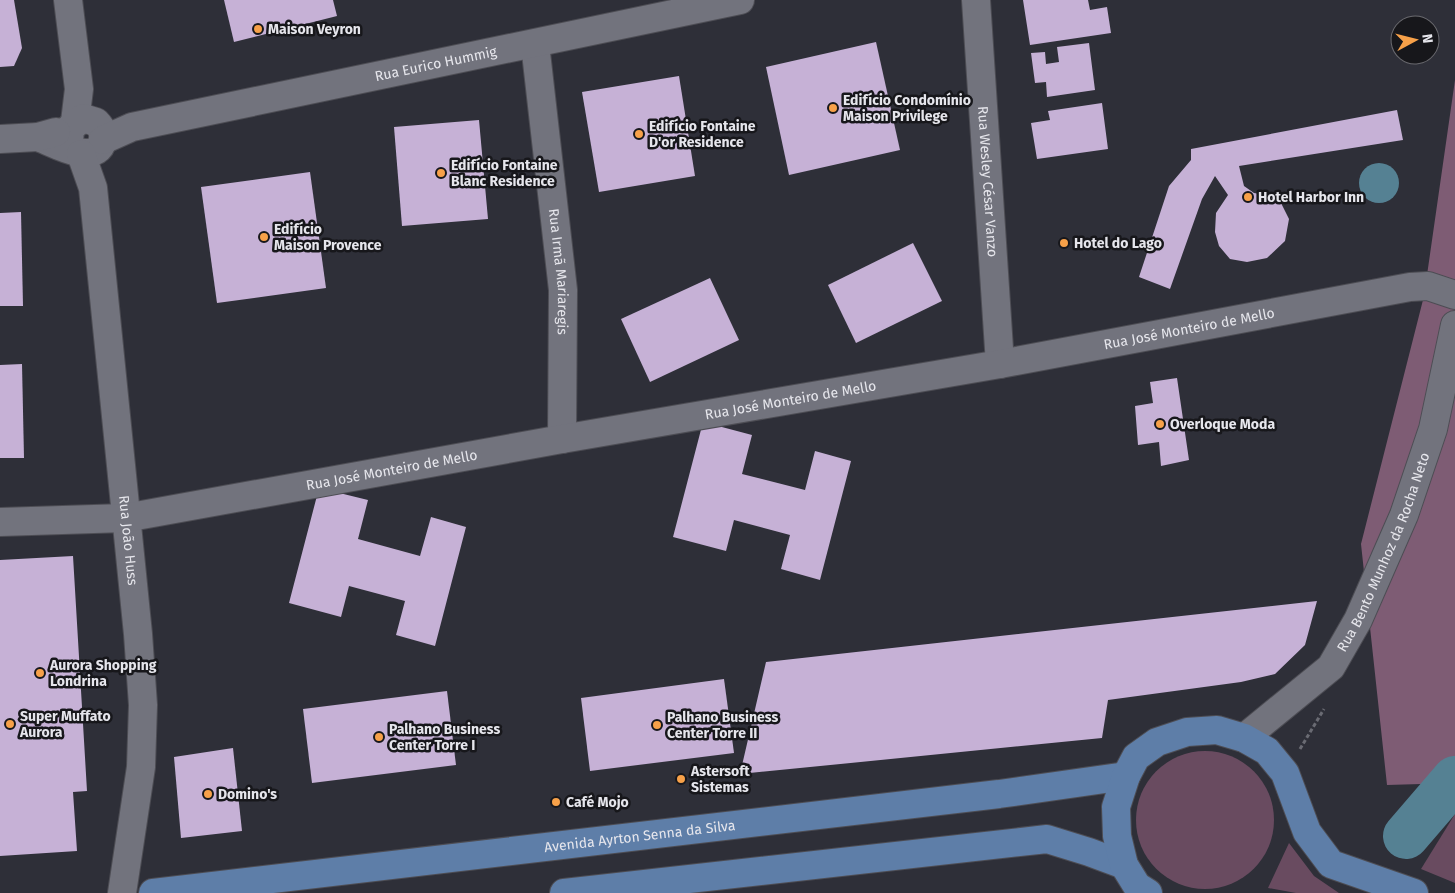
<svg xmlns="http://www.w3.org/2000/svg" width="1455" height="893" viewBox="0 0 1455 893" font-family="'Fira Sans',sans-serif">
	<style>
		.green { fill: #694b60 }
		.forest { fill: #7e5c74 }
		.water { fill: #558193 }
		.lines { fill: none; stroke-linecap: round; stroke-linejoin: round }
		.river { stroke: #558193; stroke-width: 46 }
		.building { fill: #c6b1d6 }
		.minor-casing { stroke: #4d4d54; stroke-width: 30 }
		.major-casing { stroke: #4d4d54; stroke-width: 30 }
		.path { stroke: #6a6b73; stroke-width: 3; stroke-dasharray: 4 2.5; stroke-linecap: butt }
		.minor { stroke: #72737d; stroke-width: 28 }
		.major { stroke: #5e7ea8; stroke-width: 28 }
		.poi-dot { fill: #f7a149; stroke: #17171b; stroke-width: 2 }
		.labels { text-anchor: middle; stroke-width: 5; stroke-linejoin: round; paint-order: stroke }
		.poi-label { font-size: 14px; font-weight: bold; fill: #e6e6ec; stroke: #17171b; text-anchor: start }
		.street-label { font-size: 14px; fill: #e6e6ec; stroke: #17171b }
	</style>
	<rect width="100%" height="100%" fill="#2e2f38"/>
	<!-- green -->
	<g class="green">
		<circle cx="1205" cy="820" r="69"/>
		<polygon points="1455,814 1455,883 1421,869"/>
		<polygon points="1289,843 1314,876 1339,893 1296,893 1268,888"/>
	</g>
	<!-- forest -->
	<polygon class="forest" points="1455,80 1455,783 1387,785 1361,544 1424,296"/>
	<!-- water -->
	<circle class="water" cx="1379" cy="183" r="20"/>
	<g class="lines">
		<!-- river -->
		<polyline class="river" points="1406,836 1455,779"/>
	</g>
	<!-- building -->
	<g class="building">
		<polygon points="0,0 14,0 22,48 14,66 0,67"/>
		<polygon points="224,0 333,0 337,16 234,42"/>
		<polygon points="1023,0 1088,0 1090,10 1107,7 1111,33 1030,45"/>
		<polygon points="876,42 900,150 789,175 766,67"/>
		<polygon points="1089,43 1095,90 1047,97 1046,82 1035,83 1031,53 1045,52 1046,64 1059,62 1057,47"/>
		<polygon points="679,76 695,176 599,192 582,92"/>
		<polygon points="1102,103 1108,149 1037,159 1031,123 1050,120 1048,111"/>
		<polygon points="1397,110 1403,140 1239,166 1244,186 1254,193 1266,195 1281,203 1289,219 1285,241 1267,258 1247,262 1230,259 1219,246 1215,232 1216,213 1228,195 1215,176 1202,199 1170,289 1139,277 1169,186 1191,160 1191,149"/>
		<polygon points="479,120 488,219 402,226 394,127"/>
		<polygon points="310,172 326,288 217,303 201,187"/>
		<polygon points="21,212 23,306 0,306 0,213"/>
		<polygon points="913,243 942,301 856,343 828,285"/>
		<polygon points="710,278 739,340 650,382 621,319"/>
		<polygon points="22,364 24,458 0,458 0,365"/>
		<polygon points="1177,378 1189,460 1161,466 1159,442 1138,445 1135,406 1153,403 1150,382"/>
		<polygon points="703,422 752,435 742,474 805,490 815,451 851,461 820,580 781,569 790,535 734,520 726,551 673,537"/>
		<polygon points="319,488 368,500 358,539 420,556 431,517 466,527 435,646 396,635 405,601 349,586 341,617 289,603"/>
		<polygon points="73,556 87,791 73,792 77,851 0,856 0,560"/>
		<polygon points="1317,601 1305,645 1275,674 1241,682 1108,700 1102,738 740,774 766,662"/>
		<polygon points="724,679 734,753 590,771 581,698"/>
		<polygon points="447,691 456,765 312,783 303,709"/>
		<polygon points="233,748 242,831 181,838 174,757"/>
	</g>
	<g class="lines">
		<defs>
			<g id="minor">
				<polyline points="68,0 79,89 75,122"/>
				<path id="s1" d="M976,0l24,364"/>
				<path id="s2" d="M535,44l28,246 -1,149"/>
				<path d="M38,137c16,6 55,29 64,6 3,-9 0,-15 -6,-21l-13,-4 -13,10 -1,15 5,7"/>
				<polyline points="0,139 38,137 56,132"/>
				<path id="s3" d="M103,140l29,-13 608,-127"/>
				<path id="s4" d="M81,154l12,34 45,446 5,71 -2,62 -19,126"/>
				<path id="s5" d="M0,522l125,-4 437,-79 438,-75 410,-77 18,-1 27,9"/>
				<path id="s6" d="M1244,738l87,-71 27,-47 46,-105 29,-86 22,-104"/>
			</g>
			<g id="major">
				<path id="s7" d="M153,893l846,-99 127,-18"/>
				<polyline points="564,893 1047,839 1089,852 1124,865"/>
				<polyline points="1148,893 1137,886 1124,865 1117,836 1116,807 1126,776 1136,757 1157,742 1187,732 1217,730 1244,738 1267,751 1285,773 1307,832 1331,864 1414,893"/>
			</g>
		</defs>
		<!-- minor casing -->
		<use href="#minor" class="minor-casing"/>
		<!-- major casing -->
		<use href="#major" class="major-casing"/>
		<!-- path -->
		<polyline class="path" points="1300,749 1324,709"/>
		<!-- minor -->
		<use href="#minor" class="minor"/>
		<!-- major -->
		<use href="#major" class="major"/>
	</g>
	<!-- markers -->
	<g class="poi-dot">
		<circle cx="258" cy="29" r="5"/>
		<circle cx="833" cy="108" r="5"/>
		<circle cx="639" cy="134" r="5"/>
		<circle cx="441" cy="173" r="5"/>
		<circle cx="1248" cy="197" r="5"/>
		<circle cx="264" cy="237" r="5"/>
		<circle cx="1064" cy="243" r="5"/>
		<circle cx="1160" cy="424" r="5"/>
		<circle cx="40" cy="673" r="5"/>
		<circle cx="10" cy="724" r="5"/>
		<circle cx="657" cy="725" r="5"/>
		<circle cx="379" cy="737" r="5"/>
		<circle cx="681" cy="779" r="5"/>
		<circle cx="208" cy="794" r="5"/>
		<circle cx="556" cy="802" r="5"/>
	</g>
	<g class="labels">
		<!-- poi labels -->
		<g class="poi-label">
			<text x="268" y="34">Maison Veyron</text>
			<text x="843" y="105">Edifício Condomínio<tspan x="843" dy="16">Maison Privilege</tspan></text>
			<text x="649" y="131">Edifício Fontaine<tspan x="649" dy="16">D'or Residence</tspan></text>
			<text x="451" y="170">Edifício Fontaine<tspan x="451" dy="16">Blanc Residence</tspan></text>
			<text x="1258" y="202">Hotel Harbor Inn</text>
			<text x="274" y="234">Edifício<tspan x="274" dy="16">Maison Provence</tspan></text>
			<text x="1074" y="248">Hotel do Lago</text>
			<text x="1170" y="429">Overloque Moda</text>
			<text x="50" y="670">Aurora Shopping<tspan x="50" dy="16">Londrina</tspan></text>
			<text x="20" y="721">Super Muffato<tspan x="20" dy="16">Aurora</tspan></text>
			<text x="667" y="722">Palhano Business<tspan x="667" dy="16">Center Torre II</tspan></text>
			<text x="389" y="734">Palhano Business<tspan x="389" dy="16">Center Torre I</tspan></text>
			<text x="691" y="776">Astersoft<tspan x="691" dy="16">Sistemas</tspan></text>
			<text x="218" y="799">Domino's</text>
			<text x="566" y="807">Café Mojo</text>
		</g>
		<!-- street labels -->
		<g class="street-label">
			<text dy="5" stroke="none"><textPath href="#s3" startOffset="342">Rua Eurico Hummig</textPath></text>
			<text dy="5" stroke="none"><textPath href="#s1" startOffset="182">Rua Wesley César Vanzo</textPath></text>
			<text dy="5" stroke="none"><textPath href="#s2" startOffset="229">Rua Irmã Mariaregis</textPath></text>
			<text dy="5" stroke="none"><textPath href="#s5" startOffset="1206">Rua José Monteiro de Mello</textPath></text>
			<text dy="5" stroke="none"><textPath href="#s5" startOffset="801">Rua José Monteiro de Mello</textPath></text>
			<text dy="5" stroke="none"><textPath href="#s5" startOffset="396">Rua José Monteiro de Mello</textPath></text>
			<text dy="5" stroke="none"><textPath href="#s4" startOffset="390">Rua João Huss</textPath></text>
			<text dy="5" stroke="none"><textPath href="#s6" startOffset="239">Rua Bento Munhoz da Rocha Neto</textPath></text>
			<text dy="5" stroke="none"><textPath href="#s7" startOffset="490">Avenida Ayrton Senna da Silva</textPath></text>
		</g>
	</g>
	<!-- north arrow -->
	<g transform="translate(1415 40) rotate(83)"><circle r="24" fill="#17171b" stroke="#6a6a6f"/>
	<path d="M0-4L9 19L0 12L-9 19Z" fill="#f7a149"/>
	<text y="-8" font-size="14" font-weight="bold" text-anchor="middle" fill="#e6e6ec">N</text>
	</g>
</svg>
